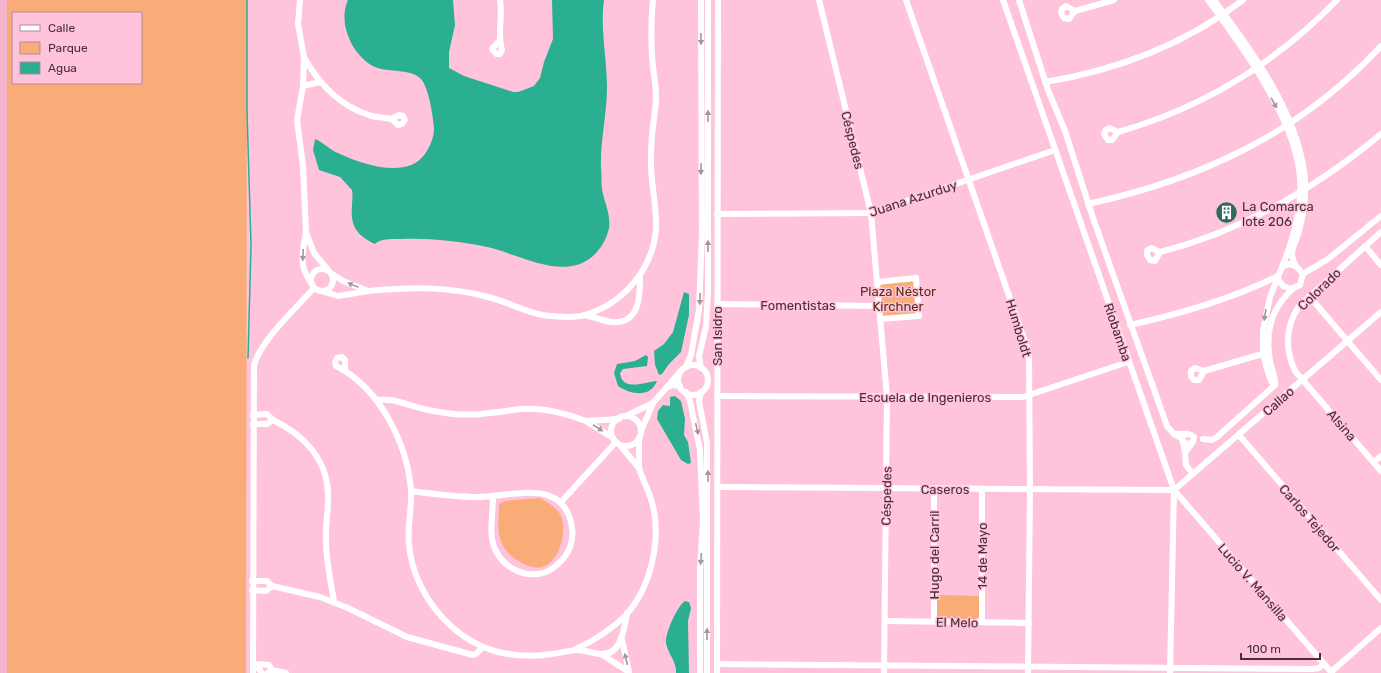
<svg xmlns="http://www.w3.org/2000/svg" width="1381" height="673" viewBox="0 0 1381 673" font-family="Rubik,sans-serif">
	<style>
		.built { fill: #f5b4ce }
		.green { fill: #f9ab78; fill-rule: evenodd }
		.water { fill: #2baf91 }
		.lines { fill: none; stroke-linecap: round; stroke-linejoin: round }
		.stream { stroke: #2baf91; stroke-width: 1.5 }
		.minor { stroke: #fff; stroke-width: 6 }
		.oneway { fill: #a4969c }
		.labels { text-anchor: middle; stroke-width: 3; stroke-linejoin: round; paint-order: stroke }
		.street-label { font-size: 13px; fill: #4a2d39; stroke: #ffc4db }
		.poi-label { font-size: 13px; fill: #4a2d39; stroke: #ffc4db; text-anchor: start }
		.park-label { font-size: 13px; fill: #583013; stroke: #ffc4db }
	</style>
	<rect width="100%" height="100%" fill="#ffc4db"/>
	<!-- built -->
	<rect class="built" x="0" y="0" width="7" height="673"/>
	<!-- green -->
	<g class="green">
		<path d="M7,0h240l-1,673h-239zM13,13h128v70h-128z"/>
		<polygon points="913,281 916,314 882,317 880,284"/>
		<path d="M540,498c8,5 17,9 21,18 6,16 -1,46 -19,51 -7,2 -17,-2 -23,-6 -9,-4 -17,-14 -19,-23 -3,-10 -1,-23 -1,-34l7,-3z"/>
		<polygon points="937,595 980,596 979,617 975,619 939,618 936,616"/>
	</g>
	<!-- water -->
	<g class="water">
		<path d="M348,0h105l2,25 -6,27v16l15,8 49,16h5l16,-6 6,-8 4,-16 9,-23 -1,-39h52c-4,28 3,59 3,87 0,28 -7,54 -6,81 1,7 0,14 1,21 2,13 9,25 7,39 -2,10 -8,21 -16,28 -30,26 -73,-2 -106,-9 -29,-6 -57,-9 -86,-8 -8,0 -20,-1 -26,5 -17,-8 -25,-17 -23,-38 0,-5 1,-10 0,-16l-12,-13 -21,-7 -6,-20 2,-11c8,3 15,11 23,14 23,11 69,27 87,1 5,-8 9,-16 9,-26 -1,-11 -5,-40 -13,-49 -11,-11 -32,-6 -46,-12 -22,-10 -38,-44 -27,-67z"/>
		<polygon points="684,292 689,294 689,315 681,352 669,364 662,374 659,375 655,365 654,351 664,344 673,332"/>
		<path d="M646,355l2,2 -1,9 -24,3 -3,4c2,19 25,9 37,8 -7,18 -27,13 -39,5l-4,-13 3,-9 18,-3z"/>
		<polygon points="675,396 681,401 685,419 684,435 688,442 691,463 688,464 681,460 657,419 658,411 663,405 670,406 670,397"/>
		<path d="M685,601l4,1 2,6 -3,13 1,52h-13c1,-11 -8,-19 -10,-30 -1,-9 11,-37 19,-42z"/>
	</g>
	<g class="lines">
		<!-- stream -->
		<polyline class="stream" points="247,0 247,111 251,245 248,358"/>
		<!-- minor -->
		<g class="minor">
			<polyline points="300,0 298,24 304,57 303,86 297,120 303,166 306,232"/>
			<polyline points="819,0 871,213 887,397 884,673"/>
			<polyline points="906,0 1029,353 1030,490 1028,673"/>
			<polyline points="1003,0 1174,490 1170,673"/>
			<polyline points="1019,0 1048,90 1065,131 1093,218 1167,426 1174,434"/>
			<path d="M1208,0c34,46 89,121 92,179 2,30 -7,61 -18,88"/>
			<path d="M1214,0c37,50 81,109 90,171 3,20 0,41 -5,60 -2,8 -7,16 -7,23 0,5 2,8 4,12"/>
			<polyline points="1075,11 1069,19 1064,18 1061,13 1062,9 1066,6 1075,11 1114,0"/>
			<path d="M499,41l-7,8 4,5h4l2,-4c-5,-16 1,-33 -2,-50"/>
			<path d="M305,59c15,26 35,47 64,56 7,3 15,2 22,4 2,1 5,4 7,6l4,-1 3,-4 -2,-4 -4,-1 -8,4"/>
			<path d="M1045,82c73,-12 139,-37 198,-82"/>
			<polyline points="303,86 320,82"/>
			<path d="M1118,132l-6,8h-4l-4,-6 1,-3 4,-3 9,4c84,-24 158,-69 219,-132"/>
			<path d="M1088,204c114,-25 212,-71 293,-158"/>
			<polyline points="717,214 871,213 1055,150"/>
			<path d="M1381,232l-82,74c-14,21 -14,43 -4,65l86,100"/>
			<polyline points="1365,246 1381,265"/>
			<path d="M1160,252l-5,9 -5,-1 -3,-5v-4l4,-3 9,4c82,-21 157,-65 221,-118"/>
			<circle cx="322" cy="280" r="11"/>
			<polyline points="1303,274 1328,259 1381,216"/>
			<path d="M311,282c-13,-15 -8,-32 -5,-50l8,21 14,17"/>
			<polyline points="877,282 916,278 919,316 880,319"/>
			<polyline points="318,290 338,296 368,291 343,281 332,274"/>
			<path d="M368,291c41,-4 80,-5 120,6 21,5 42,18 64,19 10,1 23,2 33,-1 38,-11 68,-46 71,-86 1,-22 -5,-44 -5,-66 0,-12 0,-24 2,-36 1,-11 3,-20 3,-30 0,-14 -3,-26 -4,-40 -1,-19 -1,-38 1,-57"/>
			<polyline points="1309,296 1381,380"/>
			<polyline points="717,304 879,306"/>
			<path d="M584,315c9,2 18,5 27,7 29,3 29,-26 29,-45"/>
			<path d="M1130,325c50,-11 102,-26 148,-49"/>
			<circle cx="693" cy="380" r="15"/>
			<polyline points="686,367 691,355 699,310 702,233 701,0"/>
			<polyline points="701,368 699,356 706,326 708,293 708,0"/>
			<path d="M345,369v-9l-3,-3 -5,1 -2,4 1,4c44,22 71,77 75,124 1,19 -4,37 -2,55 5,48 41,94 89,107 18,4 36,5 54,2 9,-1 18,-4 27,-4 7,1 14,3 21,4 22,2 24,-26 27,-41"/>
			<polyline points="1204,371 1199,380 1194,380 1191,376 1191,371 1195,368 1204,371 1269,352"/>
			<polyline points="680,372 666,388 673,385 680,386"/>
			<polyline points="1275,385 1271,381 1266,366 1263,353 1263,331 1270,297 1282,267 1289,264 1296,266 1303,274 1300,285 1291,289 1283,286 1278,279"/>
			<path d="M1275,385c1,-8 -4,-16 -5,-24 -5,-29 1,-54 24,-73"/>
			<polyline points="686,392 690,401 700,450 703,520 700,570 700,673"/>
			<polyline points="701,392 699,401 707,443 707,673"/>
			<polyline points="717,396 1023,397 1128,362"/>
			<path d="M376,400c20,-2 29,5 48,9 9,2 20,4 30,5 23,2 44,-2 67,-5 23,-2 44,4 65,12"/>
			<polyline points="653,403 666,388"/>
			<polyline points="626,416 653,403 641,431"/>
			<circle cx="626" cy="431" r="15"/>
			<path d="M273,420c29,14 53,37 55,72 1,16 -3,33 -2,49 0,20 5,41 8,61"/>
			<polyline points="253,424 267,424 273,420 267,414 253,415"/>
			<polyline points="1239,435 1381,600"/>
			<polyline points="613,438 586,421 619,419"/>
			<path d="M1182,439l-8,-5c7,0 15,-2 20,3l-1,5 -5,2 -5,-2 -1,-5 2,-3"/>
			<polyline points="1203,439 1212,440 1217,437 1275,385"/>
			<polyline points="1183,442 1185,453 1192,443"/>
			<polyline points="620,445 639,468 639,438"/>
			<polyline points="1185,453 1186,465 1193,474"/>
			<polyline points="1374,462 1381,456"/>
			<polyline points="717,487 1174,490"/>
			<polyline points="1174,490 1381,312"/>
			<polyline points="1174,490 1332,673"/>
			<path d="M411,491c22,3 44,6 66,6 34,0 88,-21 95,31 2,13 -3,26 -13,35 -23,24 -62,7 -67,-24 -2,-13 1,-28 1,-42"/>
			<polyline points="561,502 616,442"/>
			<polyline points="252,581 267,581 272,586 320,597 348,608 407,637 473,655 476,654 483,647"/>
			<polyline points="252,590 266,591 272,586"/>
			<polyline points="885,621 1029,623"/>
			<polyline points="934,621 934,489"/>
			<polyline points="982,622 982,490"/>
			<path d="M576,649c19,-9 35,-19 50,-34 25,-28 35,-74 27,-109 -3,-13 -10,-25 -14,-38"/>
			<polyline points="601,654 629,672 622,640"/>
			<polyline points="253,664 269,665 272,670 268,673"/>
			<polyline points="261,664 259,669 262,673"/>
			<polyline points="717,664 1312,669 1319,668 1324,664"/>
			<polyline points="272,670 286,673"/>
			<polyline points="1331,672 1381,628"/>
			<path d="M253,673l1,-308c7,-25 42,-57 60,-77"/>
			<polyline points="717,673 718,0"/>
		</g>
	</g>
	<!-- one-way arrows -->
	<defs><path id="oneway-solid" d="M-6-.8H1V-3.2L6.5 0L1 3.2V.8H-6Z"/></defs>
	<g class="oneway">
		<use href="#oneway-solid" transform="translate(701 39) rotate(89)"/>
		<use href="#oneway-solid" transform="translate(1274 103) rotate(61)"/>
		<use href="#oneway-solid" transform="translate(708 116) rotate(-90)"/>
		<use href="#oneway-solid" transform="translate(701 169) rotate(91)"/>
		<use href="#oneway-solid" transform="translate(708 246) rotate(-90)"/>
		<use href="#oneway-solid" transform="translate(303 255) rotate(93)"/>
		<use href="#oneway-solid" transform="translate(353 285) rotate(-158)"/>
		<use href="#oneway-solid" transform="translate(700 299) rotate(92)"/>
		<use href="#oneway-solid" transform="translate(1265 315) rotate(100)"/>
		<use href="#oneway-solid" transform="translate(598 428) rotate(32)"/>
		<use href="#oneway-solid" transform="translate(697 429) rotate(77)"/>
		<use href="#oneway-solid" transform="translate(708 476) rotate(-91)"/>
		<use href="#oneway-solid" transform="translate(701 559) rotate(94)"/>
		<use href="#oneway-solid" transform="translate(707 634) rotate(-90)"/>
		<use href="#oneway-solid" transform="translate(626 659) rotate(-103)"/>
	</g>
	<!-- icons -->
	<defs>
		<symbol id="building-disc" viewBox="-11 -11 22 22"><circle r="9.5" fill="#2a6b5a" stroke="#ffc4db"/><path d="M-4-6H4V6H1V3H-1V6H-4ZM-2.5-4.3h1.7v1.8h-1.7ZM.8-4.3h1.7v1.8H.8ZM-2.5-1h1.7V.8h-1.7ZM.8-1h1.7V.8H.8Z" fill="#fff"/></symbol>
	</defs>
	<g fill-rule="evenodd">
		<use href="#building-disc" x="1214" y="200" width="25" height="25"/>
	</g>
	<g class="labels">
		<!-- street labels -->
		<g class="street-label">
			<text transform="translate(853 140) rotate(76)" y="5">Céspedes</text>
			<text transform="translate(913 198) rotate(-18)" y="5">Juana Azurduy</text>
			<text transform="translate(1319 289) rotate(-44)" y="5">Colorado</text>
			<text x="798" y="310">Fomentistas</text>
			<text transform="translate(1019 328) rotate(73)" y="5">Humboldt</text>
			<text transform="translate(1118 332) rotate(71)" y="5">Riobamba</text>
			<text transform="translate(717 336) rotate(-90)" y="5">San Isidro</text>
			<text x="925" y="402">Escuela de Ingenieros</text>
			<text transform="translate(1278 401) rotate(-41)" y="5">Callao</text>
			<text transform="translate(1342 425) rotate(49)" y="5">Alsina</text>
			<text x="945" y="494">Caseros</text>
			<text transform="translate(886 496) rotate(-89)" y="5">Céspedes</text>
			<text transform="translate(1310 518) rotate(49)" y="5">Carlos Tejedor</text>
			<text transform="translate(934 555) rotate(-90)" y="5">Hugo del Carril</text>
			<text transform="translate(982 556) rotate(-90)" y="5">14 de Mayo</text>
			<text transform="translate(1253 582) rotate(49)" y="5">Lucio V. Mansilla</text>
			<text transform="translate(957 622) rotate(1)" y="5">El Melo</text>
		</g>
		<!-- poi labels -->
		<g class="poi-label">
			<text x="1242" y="211">La Comarca<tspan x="1242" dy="15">lote 206</tspan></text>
		</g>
		<!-- park labels -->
		<g class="park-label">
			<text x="898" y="296">Plaza Néstor<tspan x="898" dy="15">Kirchner</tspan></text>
		</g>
	</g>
	<!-- legend -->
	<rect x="12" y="12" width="130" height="72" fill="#ffc4db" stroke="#b7889a"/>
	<rect x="20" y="25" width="20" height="6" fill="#ffffff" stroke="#b7889a"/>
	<text x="48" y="32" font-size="12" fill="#4a2d39">Calle</text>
	<rect x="20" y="42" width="20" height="12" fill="#f9ab78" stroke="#b7889a"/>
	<text x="48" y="52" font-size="12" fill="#4a2d39">Parque</text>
	<rect x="20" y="62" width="20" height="12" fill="#2baf91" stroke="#b7889a"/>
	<text x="48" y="72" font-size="12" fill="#4a2d39">Agua</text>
	<!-- scale -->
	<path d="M1241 653v6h79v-6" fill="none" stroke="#4a2d39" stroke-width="2"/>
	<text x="1247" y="653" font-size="12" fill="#4a2d39" stroke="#ffc4db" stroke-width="3" paint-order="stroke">100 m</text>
</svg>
